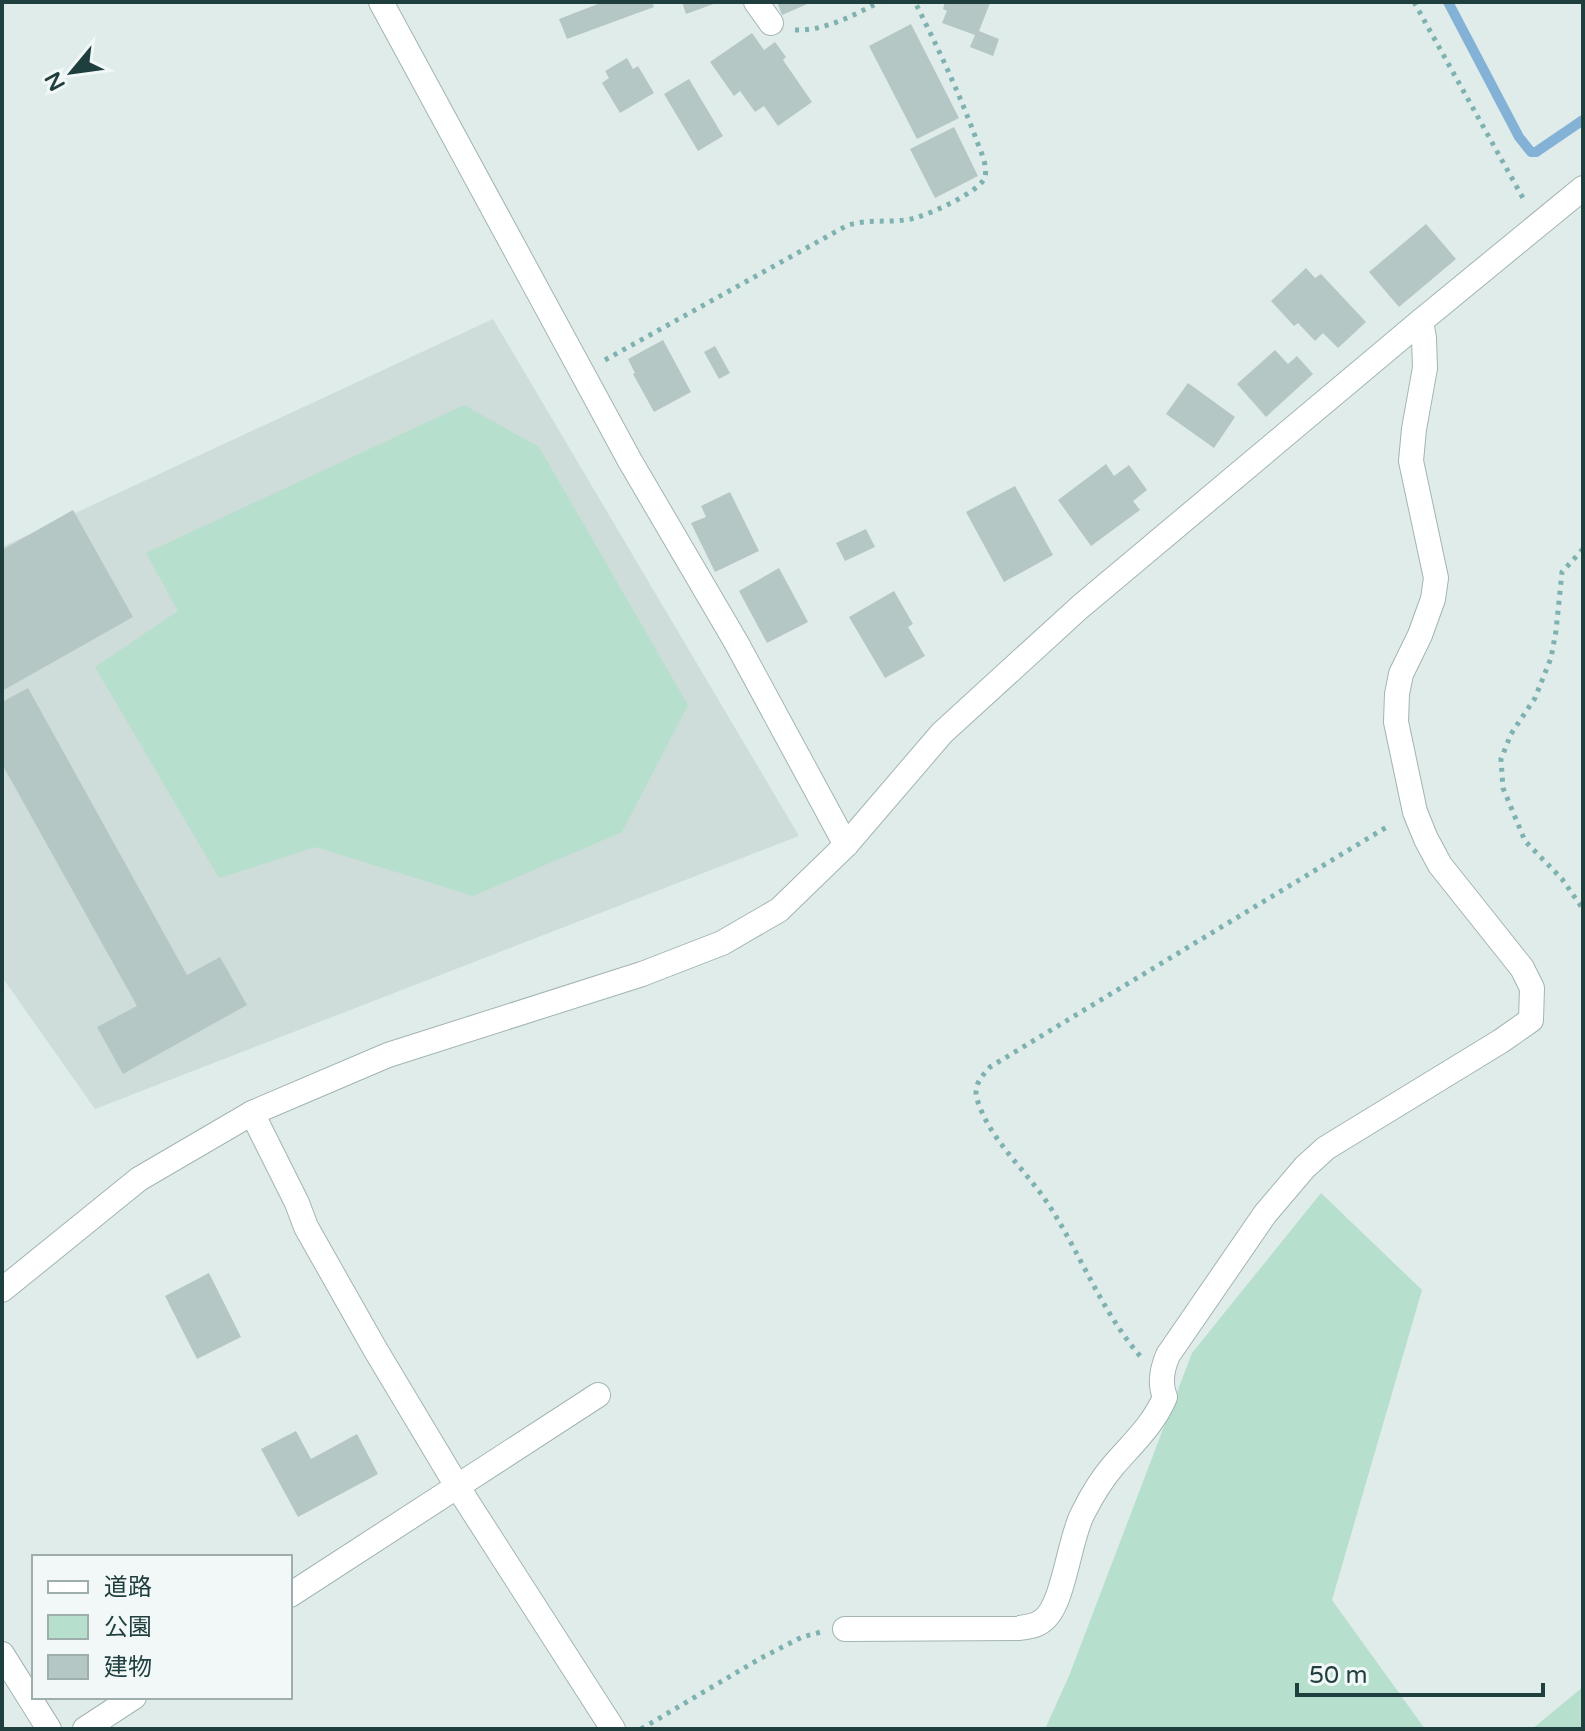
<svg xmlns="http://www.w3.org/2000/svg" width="1585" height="1731" viewBox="0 0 1585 1731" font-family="'Varela Round','Noto Sans JP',sans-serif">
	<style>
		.built { fill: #cedcda }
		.green { fill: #b7dfcd }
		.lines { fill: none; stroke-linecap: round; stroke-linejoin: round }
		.stream { stroke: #84b2d6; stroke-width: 10 }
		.building { fill: #b5c7c4 }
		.minor-casing { stroke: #a2b4b3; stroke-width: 26 }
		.path { stroke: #7eb2b0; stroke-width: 5; stroke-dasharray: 4 6; stroke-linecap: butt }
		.minor { stroke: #fff; stroke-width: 24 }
	</style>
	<rect width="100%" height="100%" fill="#e0ecea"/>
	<!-- built -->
	<polygon class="built" points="493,319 799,836 95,1109 2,977 2,547"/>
	<!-- green -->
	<g class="green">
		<polygon points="464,405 539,447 688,705 622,832 473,896 316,847 219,878 95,667 178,611 146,553"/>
		<polygon points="1321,1193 1422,1290 1332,1600 1425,1729 1045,1729 1069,1676 1192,1353"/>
		<polygon points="1583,1687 1583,1729 1532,1729"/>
	</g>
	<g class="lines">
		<!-- stream -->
		<polyline class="stream" points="1448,2 1519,137 1531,152 1536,152 1583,120"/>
	</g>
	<!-- building -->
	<g class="building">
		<polygon points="603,2 652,2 654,7 567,39 559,19"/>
		<polygon points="682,2 719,2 686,14"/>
		<polygon points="777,2 812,2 782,15"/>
		<polygon points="945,2 990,3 979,31 999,39 993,56 970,47 975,35 942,23 947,11 943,9"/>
		<polygon points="911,24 959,118 917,139 869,46"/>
		<polygon points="752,33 764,50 775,42 786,57 783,60 812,102 778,126 764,106 755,112 740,91 734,96 710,62"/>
		<polygon points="627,58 633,69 638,66 654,93 620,113 602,83 609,78 605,71"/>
		<polygon points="689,79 723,136 698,151 664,94"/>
		<polygon points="954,127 978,176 935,198 910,149"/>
		<polygon points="1426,224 1456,259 1399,307 1369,272"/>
		<polygon points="1306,268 1315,278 1321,274 1366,322 1338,348 1323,333 1315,341 1298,323 1294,326 1271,301"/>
		<polygon points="663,340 691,392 654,412 633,374 635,373 628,359"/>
		<polygon points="715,346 730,373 719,379 704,352"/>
		<polygon points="1275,350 1288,364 1297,356 1313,374 1266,417 1237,384"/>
		<polygon points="1188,383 1235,417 1214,448 1166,414"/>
		<polygon points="1106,464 1114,476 1129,465 1147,490 1133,501 1140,510 1091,546 1058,500"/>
		<polygon points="1015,486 1053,555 1004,582 966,512"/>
		<polygon points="730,492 759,551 715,572 691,523 706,517 701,506"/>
		<polygon points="73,510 133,617 2,691 2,550"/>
		<polygon points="866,529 875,547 845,561 836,543"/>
		<polygon points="779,568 808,622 767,643 739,591"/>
		<polygon points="894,591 913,624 908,627 925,656 885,678 849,617"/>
		<polygon points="28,688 187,975 220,957 247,1005 123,1074 97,1027 137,1006 2,764 2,702"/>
		<polygon points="209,1273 241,1337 197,1359 165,1296"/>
		<polygon points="296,1431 311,1459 357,1434 378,1474 298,1517 261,1449"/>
	</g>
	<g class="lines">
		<defs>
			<g id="minor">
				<polyline points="381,2 630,461 736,642 846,845"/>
				<polyline points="756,2 771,23"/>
				<polyline points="252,1113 297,1203 306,1227 375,1349 457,1486 613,1729"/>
				<polyline points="2,1290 139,1179 252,1113 388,1055 642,974 722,943 779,910 846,845 942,733 1080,607 1421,321 1583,188"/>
				<polyline points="290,1595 598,1395"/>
				<path d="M845,1629l174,-1c8,-1 17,-2 23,-7 22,-14 27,-83 41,-108 8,-16 19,-34 30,-47 19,-22 41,-42 52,-69 -6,-14 -3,-28 3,-42l97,-141 40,-47 21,-19 175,-107 30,-21 1,-32 -10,-20 -82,-103 -14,-26 -11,-27 -19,-90 1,-28 4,-20 19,-39 13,-36 3,-21 -25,-117 3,-32 11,-61 -1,-30 -3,-17"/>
				<polyline points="2,1654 49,1729"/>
				<polyline points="85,1729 134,1697"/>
			</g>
		</defs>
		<!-- minor casing -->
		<use href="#minor" class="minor-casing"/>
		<!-- path -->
		<g class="path">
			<polyline points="1414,2 1524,200"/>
			<path d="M795,30c31,1 58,-15 85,-28"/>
			<path d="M605,360l241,-134c24,-9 48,-1 72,-9 14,-4 63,-26 67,-40 3,-13 -6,-29 -10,-41 -17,-46 -38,-90 -60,-134"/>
			<polyline points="1583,549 1562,572 1556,631 1551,658 1535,698 1511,734 1501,759 1503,788 1525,841 1562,879 1583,909"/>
			<path d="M1140,1356c-37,-43 -58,-98 -88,-146 -23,-38 -62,-68 -75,-111 -4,-14 5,-23 13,-32l400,-242"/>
			<polyline points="641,1729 761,1658 802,1637 821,1632"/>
		</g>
		<!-- minor -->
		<use href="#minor" class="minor"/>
	</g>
	<!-- border -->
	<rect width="1585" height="1731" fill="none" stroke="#1f3e3e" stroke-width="8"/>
	<!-- legend -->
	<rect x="32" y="1555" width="260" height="144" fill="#f1f8f7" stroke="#9daead" stroke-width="2"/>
	<rect x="48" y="1581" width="40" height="12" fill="#ffffff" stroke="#9daead" stroke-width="2"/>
	<text x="104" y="1595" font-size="24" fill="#1f3e3e">道路</text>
	<rect x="48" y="1615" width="40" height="24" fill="#b7dfcd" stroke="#9daead" stroke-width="2"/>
	<text x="104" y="1635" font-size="24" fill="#1f3e3e">公園</text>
	<rect x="48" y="1655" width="40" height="24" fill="#b5c7c4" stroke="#9daead" stroke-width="2"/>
	<text x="104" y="1675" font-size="24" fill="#1f3e3e">建物</text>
	<!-- north arrow -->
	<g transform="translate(72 72) rotate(241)" stroke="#f1f8f7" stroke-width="6" paint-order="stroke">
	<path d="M0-6L14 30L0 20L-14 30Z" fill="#1f3e3e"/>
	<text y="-12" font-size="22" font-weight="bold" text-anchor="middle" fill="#1f3e3e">N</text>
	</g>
	<!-- scale -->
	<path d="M1297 1683v12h246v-12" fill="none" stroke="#1f3e3e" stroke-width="4"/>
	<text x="1309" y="1683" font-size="24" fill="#1f3e3e" stroke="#f1f8f7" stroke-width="6" paint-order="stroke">50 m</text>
</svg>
